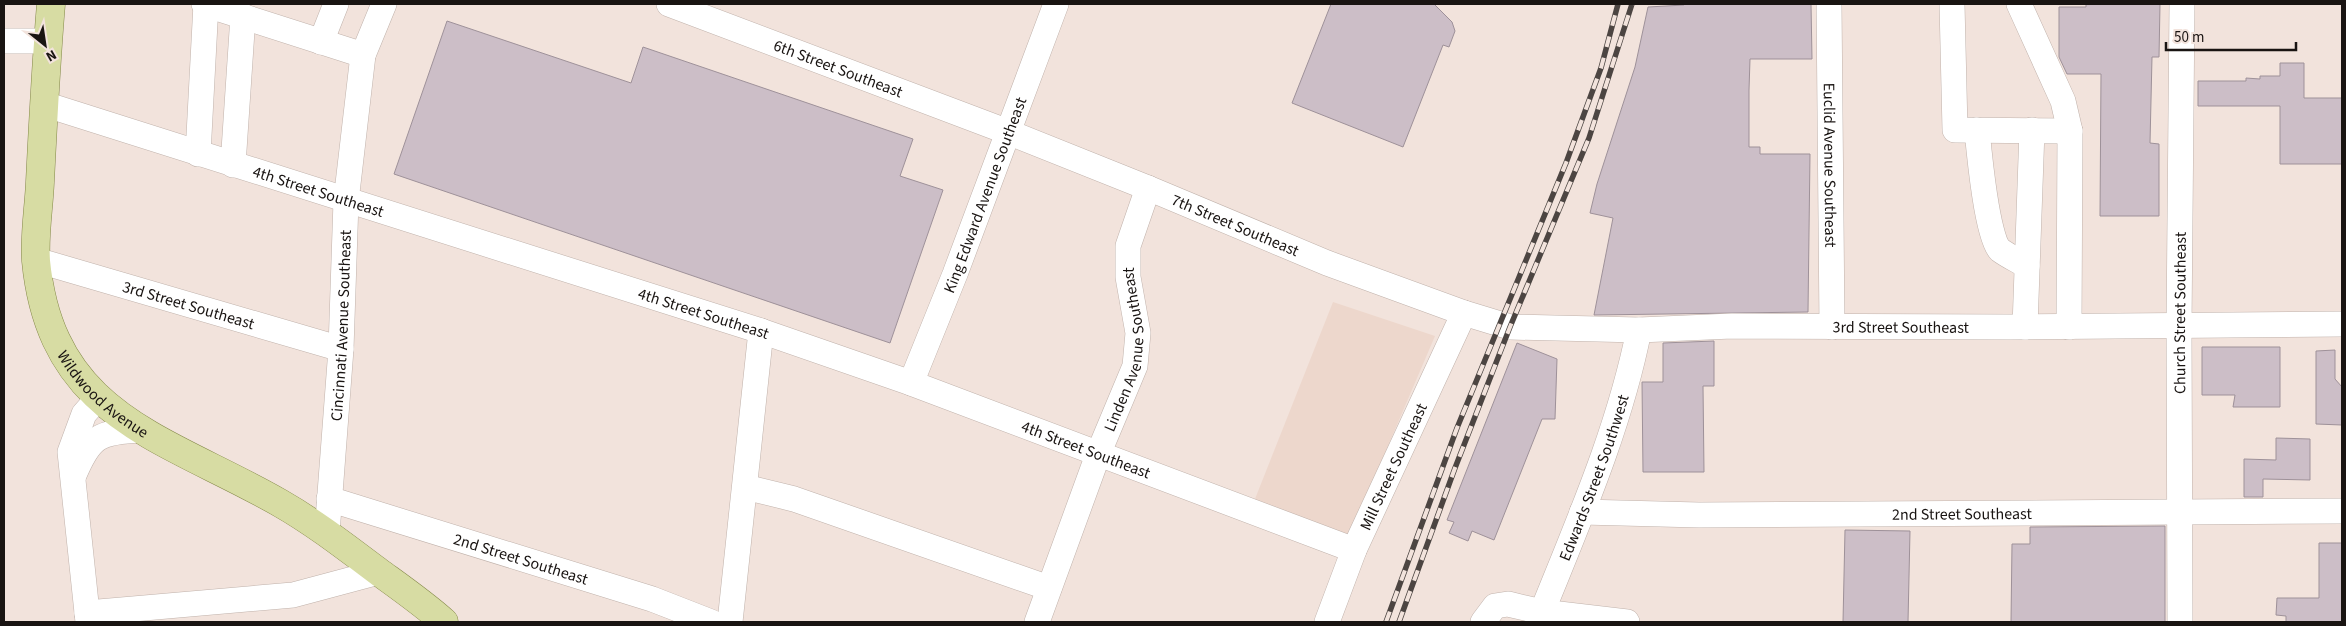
<svg xmlns="http://www.w3.org/2000/svg" width="2346" height="626" viewBox="0 0 2346 626" font-family="'Source Sans 3',sans-serif">
	<style>
		.built { fill: #edd7cc }
		.building { fill: #ccbec7; stroke: #9e9199 }
		.lines { fill: none; stroke-linecap: round; stroke-linejoin: round }
		.minor-casing { stroke: #c0b2ab; stroke-width: 26 }
		.major-casing { stroke: #838748; stroke-width: 29 }
		.minor { stroke: #fff; stroke-width: 25 }
		.major { stroke: #d7dca3; stroke-width: 28 }
		.rail-casing { stroke: #4c4542; stroke-width: 5.5 }
		.rail { stroke: #f2e3dc; stroke-width: 4; stroke-dasharray: 11; stroke-linecap: butt }
		.labels { text-anchor: middle; stroke-width: 5; stroke-linejoin: round; paint-order: stroke }
		.street-label { font-size: 16px; fill: #191412; stroke: #f2e3dc }
	</style>
	<rect width="100%" height="100%" fill="#f2e3dc"/>
	<!-- built -->
	<polygon class="built" points="1333,302 1435,336 1349,537 1253,504"/>
	<!-- building -->
	<g class="building">
		<polygon points="1331,4 1434,4 1452,22 1455,31 1449,47 1443,45 1403,147 1292,103"/>
		<polygon points="1684,4 1811,4 1812,59 1750,59 1749,90 1749,147 1760,147 1760,154 1810,154 1808,312 1594,315 1613,218 1590,213 1597,184 1635,67 1648,7 1684,5"/>
		<polygon points="2086,4 2160,4 2159,57 2152,57 2150,143 2159,144 2159,216 2100,216 2101,74 2067,74 2059,57 2059,7 2086,7"/>
		<polygon points="447,21 631,83 643,47 913,139 900,176 943,190 890,343 394,174"/>
		<polygon points="2280,63 2304,63 2304,98 2342,98 2342,164 2280,164 2280,106 2198,106 2198,81 2246,81 2246,78 2260,79 2260,76 2280,76"/>
		<polygon points="1714,341 1714,386 1703,386 1704,472 1643,472 1642,382 1663,382 1663,343"/>
		<polygon points="1517,343 1557,359 1555,419 1542,419 1494,540 1472,531 1468,541 1449,533 1454,522 1447,520"/>
		<polygon points="2202,347 2280,347 2280,407 2233,407 2235,395 2202,395"/>
		<polygon points="2335,350 2335,379 2342,387 2342,425 2316,424 2316,351"/>
		<polygon points="2276,438 2310,439 2310,480 2263,479 2263,497 2244,497 2244,459 2276,460"/>
		<polygon points="2165,526 2165,622 2011,622 2012,544 2030,544 2030,527"/>
		<polygon points="1845,530 1910,531 1908,622 1843,622"/>
		<polygon points="2319,543 2342,543 2342,622 2286,622 2286,616 2276,615 2277,598 2319,598"/>
	</g>
	<g class="lines">
		<defs>
			<g id="minor">
				<polyline points="204,4 363,55"/>
				<path id="s1" d="M669,4l339,128 140,56 179,75 137,50 46,14 129,3 93,-4 279,1 331,-3"/>
				<path id="s2" d="M1829,4l3,323"/>
				<polyline points="1952,4 1955,130 2070,131"/>
				<polyline points="2019,4 2063,101 2070,131 2069,327"/>
				<polyline points="4,41 48,41"/>
				<polyline points="321,42 336,4"/>
				<path id="s3" d="M44,104l717,227 150,52 443,167"/>
				<path d="M1977,130c2,21 10,108 23,120 8,6 19,11 27,16"/>
				<polyline points="198,154 206,4"/>
				<polyline points="233,165 243,16"/>
				<path id="s4" d="M36,260l305,89"/>
				<polyline points="2025,327 2032,130"/>
				<path id="s5" d="M911,383l44,-109 101,-270"/>
				<path d="M74,475c16,-38 24,-43 66,-45"/>
				<polyline points="745,487 794,499 1049,588"/>
				<path id="s6" d="M329,499l323,100 59,23"/>
				<path id="s7" d="M1582,512l117,3 643,-4"/>
				<path id="s8" d="M327,533l14,-184 5,-148 17,-146 21,-51"/>
				<polyline points="87,613 293,595 379,572"/>
				<polyline points="88,622 70,452 84,414 99,397"/>
				<polyline points="730,622 761,331"/>
				<path id="s9" d="M1037,622l62,-170 36,-86 3,-33 -10,-56v-31l20,-58"/>
				<path id="s10" d="M1327,622l27,-72 110,-237"/>
				<polyline points="1483,622 1495,606 1508,604 1542,612 1627,622"/>
				<path id="s11" d="M1538,622c38,-95 81,-191 101,-292"/>
				<path id="s12" d="M2180,622l-1,-296 3,-322"/>
			</g>
			<g id="major">
				<path id="s13" d="M51,4c-5,59 -8,118 -11,178 -1,25 -6,53 -4,79 15,156 129,176 244,242 35,20 67,45 99,69 22,16 45,32 65,50"/>
			</g>
		</defs>
		<!-- minor casing -->
		<use href="#minor" class="minor-casing"/>
		<!-- major casing -->
		<use href="#major" class="major-casing"/>
		<!-- minor -->
		<use href="#minor" class="minor"/>
		<!-- major -->
		<use href="#major" class="major"/>
		<defs>
			<g id="rail">
				<polyline points="1386,622 1457,428 1566,163 1601,68 1618,4"/>
				<polyline points="1399,622 1455,468 1510,327 1589,138 1632,4"/>
			</g>
		</defs>
		<!-- rail casing -->
		<use href="#rail" class="rail-casing"/>
		<!-- rail -->
		<use href="#rail" class="rail"/>
	</g>
	<g class="labels">
		<!-- street labels -->
		<g class="street-label">
			<text dy="6" stroke="none"><textPath href="#s1" startOffset="181">6th Street Southeast</textPath></text>
			<text dy="6" stroke="none"><textPath href="#s2" startOffset="161">Euclid Avenue Southeast</textPath></text>
			<text dy="6" stroke="none"><textPath href="#s3" startOffset="288">4th Street Southeast</textPath></text>
			<text dy="6" stroke="none"><textPath href="#s5" startOffset="202">King Edward Avenue Southeast</textPath></text>
			<text dy="6" stroke="none"><textPath href="#s1" startOffset="608">7th Street Southeast</textPath></text>
			<text dy="6" stroke="none"><textPath href="#s4" startOffset="159">3rd Street Southeast</textPath></text>
			<text dy="6" stroke="none"><textPath href="#s12" startOffset="309">Church Street Southeast</textPath></text>
			<text dy="6" stroke="none"><textPath href="#s3" startOffset="692">4th Street Southeast</textPath></text>
			<text dy="6" stroke="none"><textPath href="#s8" startOffset="208">Cincinnati Avenue Southeast</textPath></text>
			<text dy="6" stroke="none"><textPath href="#s1" startOffset="1292">3rd Street Southeast</textPath></text>
			<text dy="6" stroke="none"><textPath href="#s9" startOffset="289">Linden Avenue Southeast</textPath></text>
			<text dy="6" stroke="none"><textPath href="#s13" startOffset="412">Wildwood Avenue</textPath></text>
			<text dy="6" stroke="none"><textPath href="#s3" startOffset="1098">4th Street Southeast</textPath></text>
			<text dy="6" stroke="none"><textPath href="#s10" startOffset="169">Mill Street Southeast</textPath></text>
			<text dy="6" stroke="none"><textPath href="#s11" startOffset="155">Edwards Street Southwest</textPath></text>
			<text dy="6" stroke="none"><textPath href="#s7" startOffset="380">2nd Street Southeast</textPath></text>
			<text dy="6" stroke="none"><textPath href="#s6" startOffset="201">2nd Street Southeast</textPath></text>
		</g>
	</g>
	<!-- border -->
	<rect width="2346" height="626" fill="none" stroke="#191412" stroke-width="10"/>
	<!-- north arrow -->
	<g transform="translate(45 45) rotate(150)" stroke="#f2e3dc" stroke-width="4" paint-order="stroke">
	<path d="M0-4L9 19L0 12L-9 19Z" fill="#191412"/>
	<text y="-8" font-size="14" font-weight="bold" text-anchor="middle" fill="#191412">N</text>
	</g>
	<!-- scale -->
	<path d="M2166 42v8h130v-8" fill="none" stroke="#191412" stroke-width="2.5"/>
	<text x="2174" y="42" font-size="15" fill="#191412" stroke="#f2e3dc" stroke-width="4" paint-order="stroke">50 m</text>
</svg>
